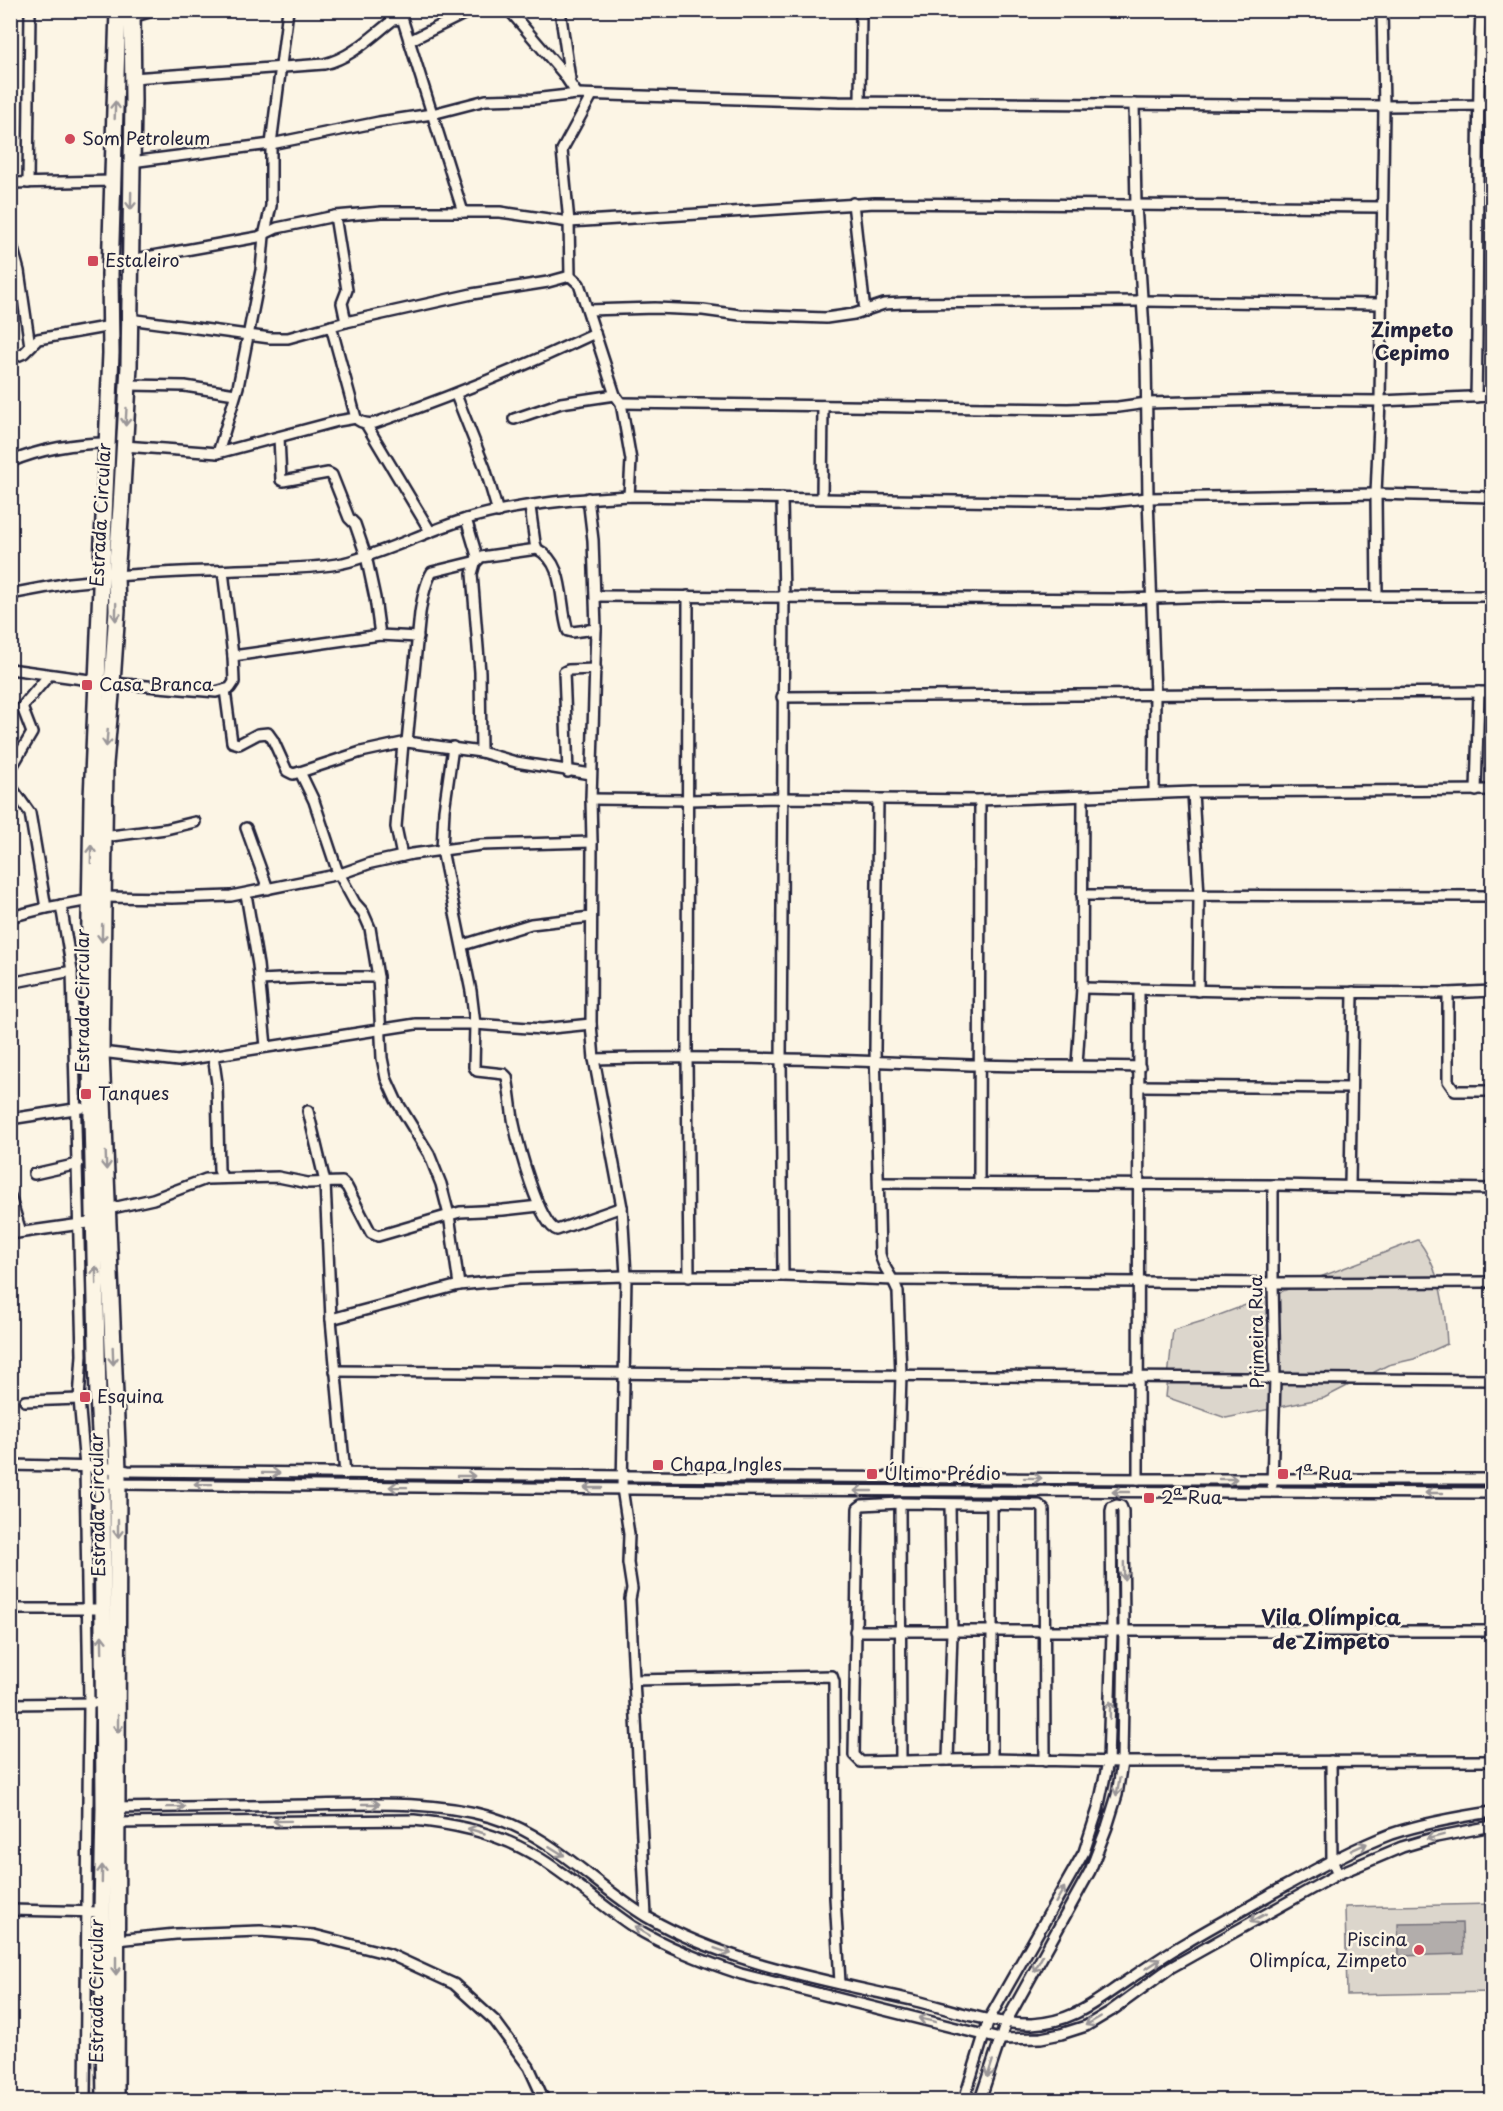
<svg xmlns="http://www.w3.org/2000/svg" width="1503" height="2111" viewBox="0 0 1503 2111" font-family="'Playpen Sans',sans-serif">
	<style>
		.green { fill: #dcd6cc; stroke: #7f7c84; stroke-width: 1.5 }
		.water { fill: #b2adab; stroke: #78757e; stroke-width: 1.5 }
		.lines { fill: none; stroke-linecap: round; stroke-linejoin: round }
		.minor-casing { stroke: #22223b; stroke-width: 14 }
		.primary-casing { stroke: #22223b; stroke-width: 20 }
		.minor { stroke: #fcf5e5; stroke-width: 9 }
		.primary { stroke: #fcf5e5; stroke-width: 15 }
		.oneway { stroke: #9a9698 }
		.poi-dot { fill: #d1495b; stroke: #fcf5e5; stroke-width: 2 }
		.labels { text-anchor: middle; stroke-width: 5; stroke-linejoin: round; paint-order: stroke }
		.poi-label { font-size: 18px; fill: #22223b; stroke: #fcf5e5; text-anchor: start }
		.street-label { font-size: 18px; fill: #22223b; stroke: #fcf5e5 }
		.neighbourhood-label { font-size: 20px; font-weight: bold; fill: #22223b; stroke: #fcf5e5 }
		.quarter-label { font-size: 21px; font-weight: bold; fill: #22223b; stroke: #fcf5e5 }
	</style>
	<rect width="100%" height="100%" fill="#fcf5e5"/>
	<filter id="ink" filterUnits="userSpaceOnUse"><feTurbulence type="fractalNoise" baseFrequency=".0167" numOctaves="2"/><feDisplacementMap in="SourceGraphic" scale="12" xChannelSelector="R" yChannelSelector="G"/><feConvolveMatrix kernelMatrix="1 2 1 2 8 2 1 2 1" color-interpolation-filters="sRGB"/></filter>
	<g filter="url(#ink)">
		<!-- green -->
		<g class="green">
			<path d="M1418,1240c23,30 27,68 29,104l-33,15 -26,6 -64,33 -98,20 -60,-21 7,-67 33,-10z"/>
			<polygon points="1492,1904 1492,1992 1347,1995 1345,1907"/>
		</g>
		<!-- water -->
		<polygon class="water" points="1462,1923 1463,1954 1399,1956 1398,1924"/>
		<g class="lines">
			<defs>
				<g id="minor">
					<polyline points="509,10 563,73 577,94"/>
					<polyline points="560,10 570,79"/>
					<polyline points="132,17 156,10"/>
					<polyline points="409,41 472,10"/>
					<path d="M133,78l191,-14c27,-6 47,-27 69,-44l7,-1 3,2 60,191"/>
					<polyline points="860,102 861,10"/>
					<polyline points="1134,104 1136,205 1146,360 1148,498 1155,694 1154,793"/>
					<polyline points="131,162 271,144 379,122 432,114 486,100 533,99 577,94 839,102 1384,106 1492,105"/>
					<polyline points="10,183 113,181"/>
					<polyline points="28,183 30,10"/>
					<polyline points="853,203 865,311"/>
					<polyline points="335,216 347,290 342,303 346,322"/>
					<polyline points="10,238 19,271 30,346"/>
					<polyline points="130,260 258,237 277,228 335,216 382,212 500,212 569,222 875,203 1382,207"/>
					<polyline points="570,276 579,284 615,395 621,403 631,460 629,496"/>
					<polyline points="570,276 569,222 562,150 592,95"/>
					<polyline points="588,310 655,308 703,310 740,315 826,318 854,314 884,304 902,303 1143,301 1381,304"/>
					<polyline points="129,319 270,338 288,338 346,322 472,294 548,282 570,276"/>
					<polyline points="331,326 356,418"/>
					<polyline points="10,359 24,353 38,339 111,326"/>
					<polyline points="128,385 185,386 235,394"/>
					<polyline points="456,395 485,468 498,512"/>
					<path d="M1476,397c3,-129 0,-258 5,-387"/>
					<polyline points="621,403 1068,409 1118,407 1147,403 1270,400 1380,401 1492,396"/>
					<polyline points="514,419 561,403 615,395"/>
					<polyline points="366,424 430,531"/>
					<polyline points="279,437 281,480 283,481 328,473 332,475 349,518 355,524 366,556 375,598 380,635"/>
					<path d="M124,446l94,7 120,-32 18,-3c5,6 12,6 19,5 76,-26 148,-56 220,-90"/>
					<polyline points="218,453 238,387 261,270 264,236 271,206 271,144 288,10"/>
					<path d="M10,462c30,-13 66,-19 97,-19"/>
					<polyline points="588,498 593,540 596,629 591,799 592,842 591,1024 594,1059 622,1207 626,1276 622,1488 629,1534 628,1563 632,1589 630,1599 646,1916"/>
					<polyline points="782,498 784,598 781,1060 783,1276"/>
					<polyline points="822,498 823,406"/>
					<polyline points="530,507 535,543 537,549"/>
					<polyline points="466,519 477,556 472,574 480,672 481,752"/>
					<path d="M116,576c51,-5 103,-5 154,-7 24,-1 49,-1 73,-6 41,-10 79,-30 120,-43 52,-16 112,-21 166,-24l470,7 49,-5 228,-4 116,3"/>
					<polyline points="10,594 69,583 101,580"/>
					<polyline points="596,596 1124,599 1218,596 1492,596"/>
					<polyline points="688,596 687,1057 689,1277"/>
					<polyline points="1377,596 1376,494 1380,401 1384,106 1382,10"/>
					<polyline points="233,656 380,635 418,637"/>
					<polyline points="10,669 97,681"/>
					<polyline points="112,683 216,692 230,688 234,682 233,656 223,571"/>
					<polyline points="225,690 232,742 239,744 258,734 268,733 273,740 287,771 293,774 300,772 314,801 337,870 355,903 363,912 370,928 378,977 382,1058 386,1078 396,1100 429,1154 441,1184 449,1215 459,1285"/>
					<polyline points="782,697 1492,692"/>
					<path d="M407,742l13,-129c2,-13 5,-30 12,-41l45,-11 4,-4 56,-8c29,14 22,55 31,82l4,1 24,-3"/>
					<path d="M453,747l-9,63 -2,40 29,141 4,33 -1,43 3,4 27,3 3,3c3,16 4,32 7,47 4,19 25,102 43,106l65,-23"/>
					<polyline points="10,770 32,733 22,707 49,675"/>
					<polyline points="300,772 361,752 407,742 481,752 516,762 591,774"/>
					<polyline points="568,772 564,672 568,670 596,669"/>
					<polyline points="10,785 30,813 46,908"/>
					<polyline points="1476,791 1479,692"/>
					<polyline points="1193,792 1199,896 1198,991"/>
					<polyline points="591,799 688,800 782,798 980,800 1193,792 1492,790"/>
					<path d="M878,799l-3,250 5,205c3,15 14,24 18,38l3,82 -3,103"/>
					<polyline points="246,828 268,889"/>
					<polyline points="103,837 166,829 195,822"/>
					<polyline points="402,856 396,827 403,743"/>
					<polyline points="246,894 258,965 266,1046"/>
					<polyline points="1082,895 1492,896"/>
					<polyline points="103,897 172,898 231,896 340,874 371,863 412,854 481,845 592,842"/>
					<polyline points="61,905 72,971 82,1355 79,1399 85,1467 89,1703 85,2100"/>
					<polyline points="10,917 46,908 90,900"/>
					<polyline points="463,945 531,924 591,917"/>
					<polyline points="260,980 321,977 378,977"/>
					<polyline points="10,983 72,971"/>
					<polyline points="1082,988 1277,992 1448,993 1492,991"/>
					<polyline points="1448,993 1448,1081 1455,1091 1492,1091"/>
					<polyline points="101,1052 178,1061 416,1024 475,1024 542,1029 591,1024"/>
					<polyline points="213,1055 217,1083 219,1170 222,1177"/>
					<path d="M594,1059c127,-4 255,2 382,6 55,2 110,0 164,2"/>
					<polyline points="1077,1065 1082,988 1083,797"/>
					<polyline points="1140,1086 1351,1088"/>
					<polyline points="308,1111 325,1182 331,1319 345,1474"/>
					<polyline points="10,1119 81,1108"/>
					<polyline points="34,1174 78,1164"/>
					<polyline points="979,1182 980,800"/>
					<polyline points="879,1183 1273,1185 1492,1189"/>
					<polyline points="1350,1186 1353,992"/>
					<polyline points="10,1196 21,1232"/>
					<polyline points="108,1209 153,1199 206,1179 278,1177 308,1183 342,1182 347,1187 371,1233 378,1236 460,1212 503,1210 539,1206"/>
					<polyline points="10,1234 95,1222"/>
					<polyline points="331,1319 459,1285 519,1279 626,1276 783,1276 894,1280 1273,1283 1492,1282"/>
					<polyline points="335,1371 1492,1380"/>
					<polyline points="25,1401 79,1399"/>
					<path d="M10,1465l92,2 26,4c338,5 677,6 1015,8 116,1 233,-1 349,0"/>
					<polyline points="1138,1479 1139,990"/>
					<polyline points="102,1482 118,1484 734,1490 1492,1493"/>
					<polyline points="1272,1485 1275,1379 1273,1283 1273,1185"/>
					<polyline points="900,1503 901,1761"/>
					<polyline points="992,1504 992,1759"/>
					<polyline points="10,1609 102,1609"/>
					<polyline points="855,1631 1492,1631"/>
					<polyline points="634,1680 832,1676 834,1682 835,1897 840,1983"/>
					<polyline points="10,1704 94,1703"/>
					<polyline points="948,1760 952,1632 950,1505"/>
					<polyline points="1045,1761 1044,1510 1039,1505 900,1503 862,1505 858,1508 854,1755 861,1762 992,1759 1122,1762 1492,1761"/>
					<polyline points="1331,1761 1332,1860 1338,1874"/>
					<path d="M113,1808c65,-1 129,-2 193,-3 61,-1 126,-5 185,12 61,18 103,68 156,100 81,47 178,63 269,84 37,9 78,24 116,23 43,-2 65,-24 99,-46 19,-13 37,-25 56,-36 28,-17 57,-32 84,-48 40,-22 78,-44 120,-60 33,-11 67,-17 101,-22"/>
					<path d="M113,1823l301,-3c42,4 85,13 122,36 34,20 63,48 96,70 34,21 71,35 109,48l259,65 41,-1 20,-4 25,-8 25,-15 59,-43 168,-94 64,-27 34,-10 56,-11"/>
					<polyline points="10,1910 102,1912"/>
					<polyline points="116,1940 176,1934 260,1931 314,1935 389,1954 454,1984 495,2021 529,2067 544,2100"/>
					<polyline points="964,2100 989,2019 1084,1852 1098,1809 1108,1762 1112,1632 1111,1511 1112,1507 1117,1505 1121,1506 1123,1511 1124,1632 1122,1762 1117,1795 1107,1827 1090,1871 1006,2022 980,2100"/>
				</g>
				<g id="primary">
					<polyline points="105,2100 102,1912 104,1808 102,1467 98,1396 89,976 92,799 111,353 110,274 118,10"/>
					<polyline points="116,2100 118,1470 101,1052 105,764 112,683 117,610 116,576 121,507 129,366 133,101 132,10"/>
				</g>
			</defs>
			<!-- minor casing -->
			<use href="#minor" class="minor-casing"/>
			<!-- primary casing -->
			<use href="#primary" class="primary-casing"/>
			<!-- minor -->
			<use href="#minor" class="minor"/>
			<!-- primary -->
			<use href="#primary" class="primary"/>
		</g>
		<!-- one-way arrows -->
		<defs><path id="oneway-shaft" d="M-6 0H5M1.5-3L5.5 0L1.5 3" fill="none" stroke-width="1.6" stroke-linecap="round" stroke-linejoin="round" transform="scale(1.5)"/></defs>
		<g class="oneway">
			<use href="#oneway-shaft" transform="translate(115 110) rotate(-88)"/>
			<use href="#oneway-shaft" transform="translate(131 201) rotate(91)"/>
			<use href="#oneway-shaft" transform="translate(126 417) rotate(93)"/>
			<use href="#oneway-shaft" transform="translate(116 612) rotate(91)"/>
			<use href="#oneway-shaft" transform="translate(107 738) rotate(95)"/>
			<use href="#oneway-shaft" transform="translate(91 854) rotate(-89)"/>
			<use href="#oneway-shaft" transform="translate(102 933) rotate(91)"/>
			<use href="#oneway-shaft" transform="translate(106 1161) rotate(88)"/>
			<use href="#oneway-shaft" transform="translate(96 1275) rotate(-91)"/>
			<use href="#oneway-shaft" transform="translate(113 1356) rotate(88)"/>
			<use href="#oneway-shaft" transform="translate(271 1473) rotate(1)"/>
			<use href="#oneway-shaft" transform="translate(466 1476)"/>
			<use href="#oneway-shaft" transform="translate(1033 1478) rotate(1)"/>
			<use href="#oneway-shaft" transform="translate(1228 1479)"/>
			<use href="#oneway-shaft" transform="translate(203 1484) rotate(-179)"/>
			<use href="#oneway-shaft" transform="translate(398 1487) rotate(-179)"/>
			<use href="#oneway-shaft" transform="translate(593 1488) rotate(180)"/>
			<use href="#oneway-shaft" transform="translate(863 1491) rotate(-180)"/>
			<use href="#oneway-shaft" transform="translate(1121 1492) rotate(-180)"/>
			<use href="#oneway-shaft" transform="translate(1434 1493) rotate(-180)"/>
			<use href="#oneway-shaft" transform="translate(118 1529) rotate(90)"/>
			<use href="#oneway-shaft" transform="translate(1124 1571) rotate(89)"/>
			<use href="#oneway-shaft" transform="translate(102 1644) rotate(-91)"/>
			<use href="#oneway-shaft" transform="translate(1110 1710) rotate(-89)"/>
			<use href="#oneway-shaft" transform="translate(118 1724) rotate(90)"/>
			<use href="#oneway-shaft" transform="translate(1118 1787) rotate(100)"/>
			<use href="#oneway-shaft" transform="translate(371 1804)"/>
			<use href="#oneway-shaft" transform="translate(176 1807) rotate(-1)"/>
			<use href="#oneway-shaft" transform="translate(282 1821) rotate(179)"/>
			<use href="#oneway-shaft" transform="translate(476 1831) rotate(-164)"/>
			<use href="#oneway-shaft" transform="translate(1435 1837) rotate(166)"/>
			<use href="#oneway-shaft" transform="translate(1359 1847) rotate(-24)"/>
			<use href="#oneway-shaft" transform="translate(557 1851) rotate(32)"/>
			<use href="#oneway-shaft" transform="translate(102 1874) rotate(-89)"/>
			<use href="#oneway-shaft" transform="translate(1060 1895) rotate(-60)"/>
			<use href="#oneway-shaft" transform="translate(1258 1918) rotate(151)"/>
			<use href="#oneway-shaft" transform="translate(642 1931) rotate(-149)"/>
			<use href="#oneway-shaft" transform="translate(723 1951) rotate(19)"/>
			<use href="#oneway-shaft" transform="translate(1038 1964) rotate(119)"/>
			<use href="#oneway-shaft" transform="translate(1153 1964) rotate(-33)"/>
			<use href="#oneway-shaft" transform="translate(116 1966) rotate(90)"/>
			<use href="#oneway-shaft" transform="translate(927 2020) rotate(-167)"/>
			<use href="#oneway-shaft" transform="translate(1093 2021) rotate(150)"/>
			<use href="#oneway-shaft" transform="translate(990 2069) rotate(108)"/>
		</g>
	</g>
	<!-- markers -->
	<g class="poi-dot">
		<circle cx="70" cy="139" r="6"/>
		<rect x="87" y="255" width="12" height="12" rx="3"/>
		<rect x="81" y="679" width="12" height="12" rx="3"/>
		<rect x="80" y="1088" width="12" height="12" rx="3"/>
		<rect x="79" y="1391" width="12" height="12" rx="3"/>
		<rect x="652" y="1459" width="12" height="12" rx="3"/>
		<rect x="866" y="1468" width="12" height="12" rx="3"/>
		<rect x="1277" y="1468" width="12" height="12" rx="3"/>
		<rect x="1143" y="1492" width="12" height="12" rx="3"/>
		<circle cx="1419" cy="1950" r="6"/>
	</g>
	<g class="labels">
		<!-- poi labels -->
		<g class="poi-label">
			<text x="82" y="145">Som Petroleum</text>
			<text x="105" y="267">Estaleiro</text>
			<text x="99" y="691">Casa Branca</text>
			<text x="98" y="1100">Tanques</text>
			<text x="97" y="1403">Esquina</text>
			<text x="670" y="1471">Chapa Ingles</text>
			<text x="884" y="1480">Último Prédio</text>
			<text x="1295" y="1480">1ª Rua</text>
			<text x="1161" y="1504">2ª Rua</text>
			<text x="1407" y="1946" text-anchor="end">Piscina<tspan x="1407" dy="21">Olimpíca, Zimpeto</tspan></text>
		</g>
		<!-- street labels -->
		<g class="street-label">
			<text transform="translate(101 515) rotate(-87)" y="6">Estrada Circular</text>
			<text transform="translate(83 1001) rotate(-90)" y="6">Estrada Circular</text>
			<text transform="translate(1257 1332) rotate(-91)" y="6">Primeira Rua</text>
			<text transform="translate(98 1505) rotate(-91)" y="6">Estrada Circular</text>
			<text transform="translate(97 1991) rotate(-90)" y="6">Estrada Circular</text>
		</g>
		<!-- neighbourhood labels -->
		<g class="neighbourhood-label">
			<text x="1412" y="337">Zimpeto<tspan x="1412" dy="23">Cepimo</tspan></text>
		</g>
		<!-- quarter labels -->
		<g class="quarter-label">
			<text x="1331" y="1625">Vila Olímpica<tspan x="1331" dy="24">de Zimpeto</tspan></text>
		</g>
	</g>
	<!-- margin -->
	<rect width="1503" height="2111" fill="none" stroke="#fcf5e5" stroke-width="36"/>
	<rect x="18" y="18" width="1467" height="2075" fill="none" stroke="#22223b" stroke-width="2" filter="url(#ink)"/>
</svg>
